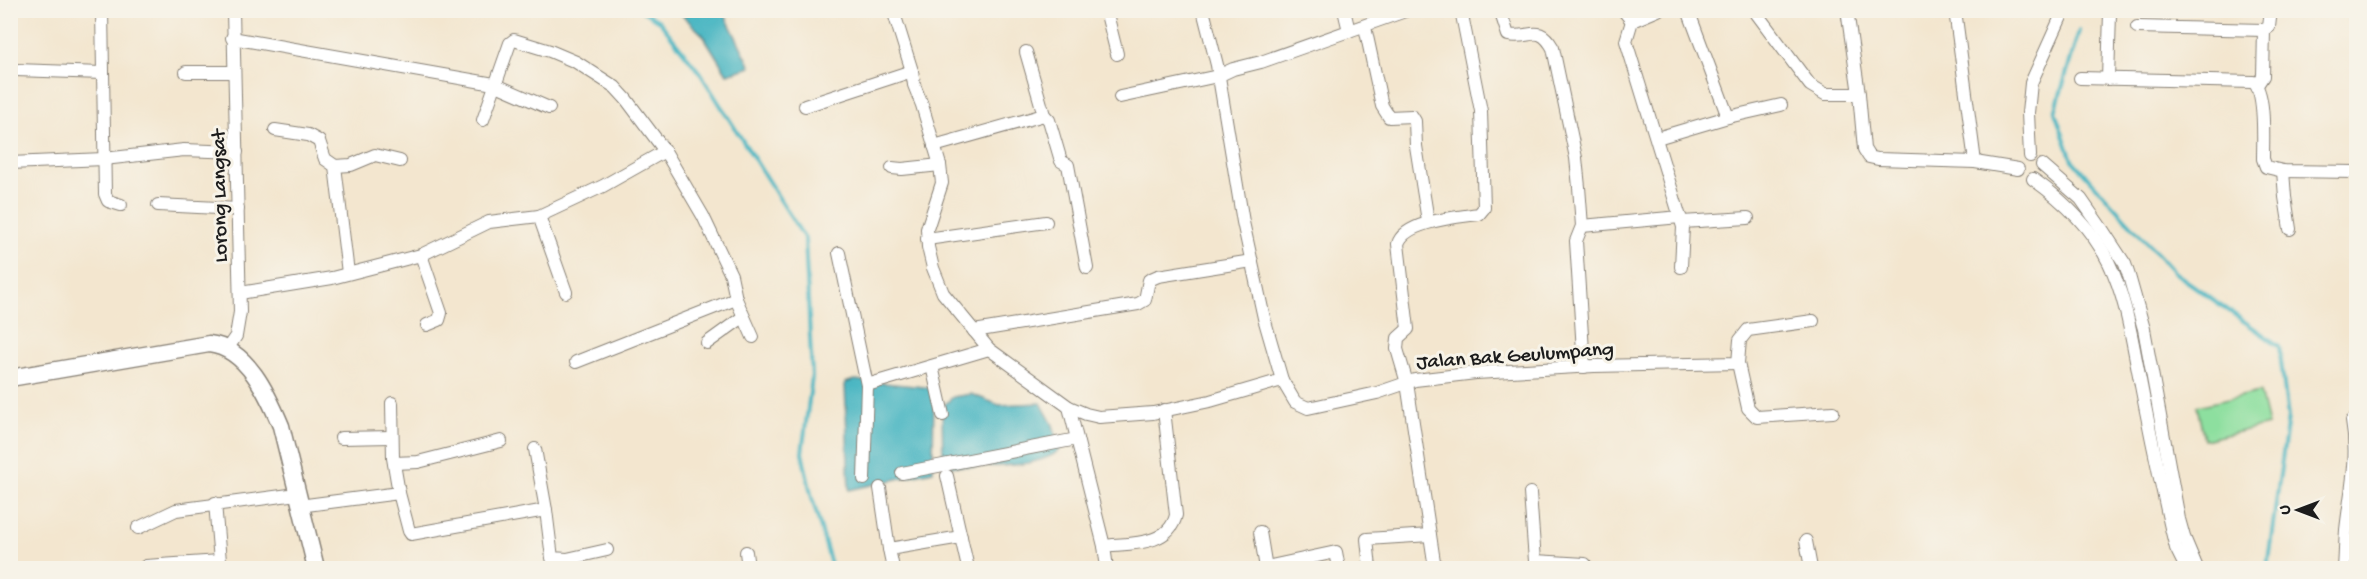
<svg xmlns="http://www.w3.org/2000/svg" width="2367" height="579" viewBox="0 0 2367 579" font-family="'Gochi Hand',sans-serif">
	<style>
		.green { fill: #8ddf9f; stroke: #547e5e; stroke-width: 1.5 }
		.water { fill: #48b6c2; stroke: #32696f; stroke-width: 1.5 }
		.lines { fill: none; stroke-linecap: round; stroke-linejoin: round }
		.stream { stroke: #48b6c2; stroke-width: 4 }
		.street-casing { stroke: #888176; stroke-width: 14 }
		.secondary-casing { stroke: #888176; stroke-width: 19 }
		.street { stroke: #fff; stroke-width: 12 }
		.secondary { stroke: #fff; stroke-width: 16 }
		.labels { text-anchor: middle; stroke-width: 6; stroke-linejoin: round; paint-order: stroke }
		.street-label { font-size: 21px; fill: #1c1c1c; stroke: #f7f3e8 }
	</style>
	<rect width="100%" height="100%" fill="#f7f3e8"/>
	<filter id="ink" filterUnits="userSpaceOnUse"><feTurbulence type="fractalNoise" baseFrequency=".0167" numOctaves="2"/><feDisplacementMap in="SourceGraphic" scale="12" xChannelSelector="R" yChannelSelector="G"/><feConvolveMatrix kernelMatrix="1 2 1 2 8 2 1 2 1" color-interpolation-filters="sRGB"/></filter>
	<filter id="wash" filterUnits="userSpaceOnUse"><feTurbulence type="fractalNoise" baseFrequency=".008" numOctaves="4" result="noise"/><feDisplacementMap in="SourceGraphic" scale="24" xChannelSelector="R" yChannelSelector="G"/><feGaussianBlur stdDeviation="1.35" result="paint"/><feColorMatrix in="noise" values="0 0 0 0 0 0 0 0 0 0 0 0 0 0 0 0 0 1.4 0 .05"/><feComposite in="paint" operator="in"/></filter>
	<g filter="url(#wash)">
		<rect width="100%" height="100%" fill="#f3e6cf"/>
		<!-- green -->
		<polygon class="green" points="2260,392 2268,425 2204,440 2197,406"/>
		<!-- water -->
		<g class="water">
			<polygon points="698,11 723,11 751,67 727,74 703,35 682,15"/>
			<polygon points="854,380 934,388 933,471 849,490 845,383"/>
			<path d="M971,394l28,11 42,-2 12,22 7,25c-26,21 -84,16 -117,16l-1,-59 11,-10z"/>
		</g>
		<g class="lines">
			<!-- stream -->
			<g class="stream">
				<polyline points="641,10 659,21 700,73 805,239 812,377 802,453 811,494 832,568"/>
				<polyline points="2079,31 2055,112 2072,160 2174,272 2279,346 2288,417 2267,568"/>
			</g>
		</g>
	</g>
	<g filter="url(#ink)">
		<g class="lines">
			<defs>
				<g id="street">
					<polyline points="102,10 105,194 108,201 121,205"/>
					<polyline points="893,10 912,71 914,85 922,105 940,165 942,183 927,229 928,247 933,268 943,293 989,349 1069,407 1086,414 1099,417 1153,413 1210,401 1282,380 1295,402 1308,408 1377,393 1415,380 1476,373 1594,366 1738,363 1740,340 1748,330 1813,321"/>
					<polyline points="1106,10 1117,54"/>
					<polyline points="1203,10 1217,65 1243,222 1264,318 1282,380"/>
					<polyline points="1344,10 1349,31"/>
					<path d="M1500,10l8,25c22,5 30,-13 45,13l23,110 3,29 3,39 -6,15 8,126"/>
					<polyline points="1623,10 1632,21 1658,10"/>
					<polyline points="1688,10 1728,117"/>
					<polyline points="1754,10 1810,85 1825,94 1859,94"/>
					<polyline points="1847,10 1859,94 1864,149 1869,157 1878,159 1975,162 2018,169"/>
					<polyline points="1955,10 1975,162"/>
					<polyline points="1365,27 1382,106 1389,117 1412,116 1415,121 1416,146 1428,221"/>
					<polyline points="2137,27 2264,30 2269,27 2271,10"/>
					<polyline points="232,38 494,84 549,108"/>
					<polyline points="1026,52 1044,115"/>
					<polyline points="16,70 102,73"/>
					<polyline points="186,72 234,72"/>
					<path d="M2080,78l173,4c13,9 10,60 10,77l3,8 17,4 73,1"/>
					<polyline points="2108,79 2110,13"/>
					<polyline points="2257,85 2263,76 2264,30"/>
					<polyline points="1120,97 1218,76 1233,69 1261,62 1408,10"/>
					<polyline points="805,106 912,71"/>
					<polyline points="483,120 510,43 514,40 550,51 576,62 615,87 626,99 665,151 703,216 731,275 736,299 753,337"/>
					<polyline points="275,130 308,135 319,141 325,159 335,166 348,273"/>
					<polyline points="1657,138 1728,117 1781,105"/>
					<polyline points="934,146 1044,115 1049,120 1061,161 1068,165 1087,268"/>
					<polyline points="2030,156 2028,113 2031,83 2064,10"/>
					<polyline points="10,163 104,159 184,150 237,152"/>
					<polyline points="2042,165 2081,199 2104,232 2125,264 2129,276 2144,329 2179,519 2184,537 2197,568"/>
					<polyline points="335,166 351,165 375,155 400,161"/>
					<polyline points="892,168 902,169 940,165"/>
					<polyline points="2283,171 2285,197 2290,229"/>
					<path d="M2033,179c31,22 59,49 76,84 16,33 22,71 29,107 10,53 21,105 33,158l5,20 10,20"/>
					<polyline points="158,205 238,209"/>
					<polyline points="539,216 566,292"/>
					<polyline points="1680,217 1683,227 1681,267"/>
					<polyline points="1682,222 1748,218"/>
					<polyline points="1582,226 1680,217 1626,41 1632,21"/>
					<polyline points="927,239 1046,222"/>
					<polyline points="839,253 867,385 864,479"/>
					<polyline points="421,255 441,313 439,320 427,325"/>
					<polyline points="240,293 332,278 421,255 489,222 539,216 603,186 665,151"/>
					<polyline points="974,331 1138,304 1145,300 1149,280 1158,276 1252,261"/>
					<polyline points="707,343 743,317"/>
					<polyline points="227,349 236,336 240,312 233,10"/>
					<polyline points="576,362 736,299"/>
					<polyline points="1738,363 1748,408 1757,417 1833,412"/>
					<polyline points="932,366 943,415"/>
					<polyline points="867,385 989,349"/>
					<polyline points="392,403 393,458 399,493"/>
					<polyline points="1069,407 1104,546 1107,568"/>
					<polyline points="341,438 392,437"/>
					<polyline points="535,449 546,510 552,558 567,559 607,550"/>
					<polyline points="394,463 418,462 501,441"/>
					<polyline points="902,473 1077,439"/>
					<polyline points="947,476 968,568"/>
					<polyline points="880,488 889,549"/>
					<polyline points="1530,493 1535,561"/>
					<polyline points="299,506 399,493 409,531 411,534 546,510"/>
					<polyline points="138,528 176,510 297,494"/>
					<polyline points="1260,532 1266,568"/>
					<polyline points="1806,541 1811,568"/>
					<path d="M1104,546c26,-3 65,0 72,-31l-12,-105"/>
					<polyline points="746,552 748,568"/>
					<polyline points="1266,567 1336,552 1339,568"/>
					<polyline points="1535,567 1535,561 1585,564"/>
					<polyline points="144,568 146,566 220,561 215,503"/>
					<polyline points="893,568 889,549 961,537"/>
					<polyline points="1370,568 1367,539 1430,535"/>
					<path d="M1435,568l-28,-185 -10,-34 1,-11 10,-9 -10,-85c6,-23 61,-27 81,-30l5,-6 -3,-97 -20,-101"/>
					<path d="M2344,568c1,-12 1,-25 2,-38 4,-37 13,-71 6,-109"/>
				</g>
				<path id="secondary" d="M10,378l199,-34c38,4 59,51 72,82l35,142"/>
			</defs>
			<!-- street casing -->
			<use href="#street" class="street-casing"/>
			<!-- secondary casing -->
			<use href="#secondary" class="secondary-casing"/>
			<!-- street -->
			<use href="#street" class="street"/>
			<!-- secondary -->
			<use href="#secondary" class="secondary"/>
		</g>
	</g>
	<g class="labels">
		<!-- street labels -->
		<g class="street-label">
			<text transform="translate(218 196) rotate(-91)" y="7">Lorong Langsat</text>
			<text transform="translate(1515 354) rotate(-4)" y="7">Jalan Bak Geulumpang</text>
		</g>
	</g>
	<!-- margin -->
	<rect width="2367" height="579" fill="none" stroke="#f7f3e8" stroke-width="36"/>
	<!-- north arrow -->
	<g transform="translate(2298 510) rotate(270)" stroke="#f7f3e8" stroke-width="4.5" paint-order="stroke">
	<path d="M0-4.5L10 22L0 15L-10 22Z" fill="#1c1c1c"/>
	<text y="-9" font-size="16" font-weight="bold" text-anchor="middle" fill="#1c1c1c">U</text>
	</g>
</svg>
